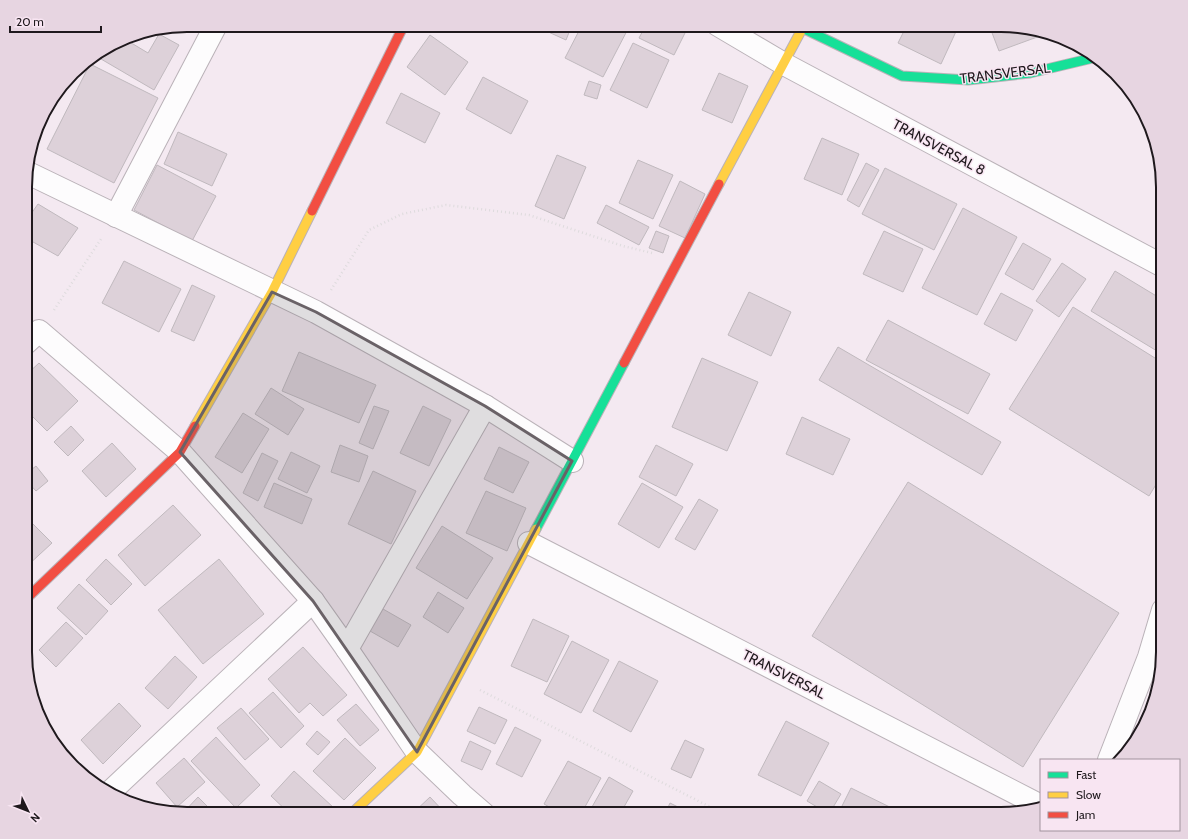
<svg xmlns="http://www.w3.org/2000/svg" width="1188" height="839" viewBox="0 0 1188 839" font-family="Cabin,sans-serif">
	<style>
		.building { fill: #ddd1d9; stroke: #c0b9be }
		.lines { fill: none; stroke-linecap: round; stroke-linejoin: round }
		.street-casing { stroke: #bab2b8; stroke-width: 24 }
		.fast-casing { stroke: #bab2b8; stroke-width: 11 }
		.slow-casing { stroke: #bab2b8; stroke-width: 11 }
		.jam-casing { stroke: #bab2b8; stroke-width: 11 }
		.path { stroke: #dedbdd; stroke-width: 2.5; stroke-dasharray: 1 3; stroke-linecap: butt }
		.street { stroke: #fdfcfd; stroke-width: 22 }
		.fast { stroke: #16e098; stroke-width: 9 }
		.slow { stroke: #ffcf43; stroke-width: 9 }
		.jam { stroke: #f24e42; stroke-width: 9 }
		.marked { fill: #6a6267; fill-opacity: 0.2; stroke: #6a6267; stroke-width: 3; stroke-linejoin: round }
		.labels { text-anchor: middle; stroke-width: 3; stroke-linejoin: round; paint-order: stroke }
		.street-label { font-size: 14px; fill: #1f191d; stroke: #f8e5f2 }
		.rim { fill: none; stroke: #1f191d; stroke-width: 2 }
	</style>
	<rect width="100%" height="100%" fill="#f4e9f1"/>
	<!-- building -->
	<g class="building">
		<polygon points="460,25 479,25 476,32"/>
		<polygon points="533,25 572,25 566,40"/>
		<polygon points="582,25 630,25 603,77 565,58"/>
		<polygon points="646,25 689,25 674,55 639,38"/>
		<polygon points="907,25 959,25 941,64 898,43"/>
		<polygon points="989,25 1011,25 1039,32 1040,36 999,51"/>
		<polygon points="159,34 179,45 154,90 101,59 107,49 123,38 148,53"/>
		<polygon points="430,35 468,62 445,95 407,67"/>
		<polygon points="633,43 669,60 647,108 610,90"/>
		<polygon points="90,64 158,98 114,183 47,149"/>
		<polygon points="719,73 748,86 732,123 702,110"/>
		<polygon points="483,77 528,101 511,134 466,109"/>
		<polygon points="589,81 601,85 597,99 584,95"/>
		<polygon points="401,93 440,113 425,143 386,123"/>
		<polygon points="178,132 227,154 212,186 164,164"/>
		<polygon points="822,138 859,154 842,195 804,179"/>
		<polygon points="557,155 586,167 564,219 535,206"/>
		<polygon points="638,160 673,175 653,219 619,203"/>
		<polygon points="866,163 879,170 859,207 847,200"/>
		<polygon points="157,165 216,196 192,241 134,210"/>
		<polygon points="885,168 957,204 934,250 862,214"/>
		<polygon points="680,181 705,194 685,238 659,226"/>
		<polygon points="38,204 78,228 58,256 26,238 26,221"/>
		<polygon points="606,205 649,227 639,245 597,223"/>
		<polygon points="963,208 1017,237 977,315 922,288"/>
		<polygon points="656,231 669,236 663,253 649,248"/>
		<polygon points="884,231 923,249 903,292 863,274"/>
		<polygon points="1023,243 1051,259 1033,290 1005,274"/>
		<polygon points="124,261 181,289 159,332 102,303"/>
		<polygon points="1062,263 1086,279 1059,317 1036,301"/>
		<polygon points="1115,271 1163,300 1163,341 1157,351 1091,311"/>
		<polygon points="192,285 215,296 194,341 171,331"/>
		<polygon points="749,292 791,312 771,356 728,335"/>
		<polygon points="1001,293 1033,310 1016,341 984,324"/>
		<polygon points="1073,307 1163,363 1163,473 1149,496 1009,409"/>
		<polygon points="888,320 990,374 968,414 866,360"/>
		<polygon points="838,347 1001,442 982,475 819,380"/>
		<polygon points="299,352 376,385 359,423 282,391"/>
		<polygon points="702,358 758,382 727,451 672,427"/>
		<polygon points="39,363 78,401 47,431 26,410 26,375"/>
		<polygon points="271,388 304,409 288,435 255,414"/>
		<polygon points="374,406 389,411 373,449 359,443"/>
		<polygon points="423,406 451,420 429,466 400,453"/>
		<polygon points="243,413 269,429 242,473 215,457"/>
		<polygon points="802,417 850,439 833,475 786,454"/>
		<polygon points="71,426 84,440 68,456 54,442"/>
		<polygon points="112,443 136,469 106,497 82,471"/>
		<polygon points="340,445 368,456 359,482 331,472"/>
		<polygon points="656,445 693,464 676,496 639,477"/>
		<polygon points="499,447 529,462 513,493 484,479"/>
		<polygon points="291,452 320,466 307,493 278,479"/>
		<polygon points="262,453 278,461 258,501 243,493"/>
		<polygon points="36,466 48,481 36,491 26,480 26,474"/>
		<polygon points="373,471 416,491 391,544 348,524"/>
		<polygon points="908,482 1119,613 1023,767 812,636"/>
		<polygon points="274,483 312,499 302,524 264,507"/>
		<polygon points="642,483 683,507 659,548 618,524"/>
		<polygon points="486,491 526,508 507,551 466,533"/>
		<polygon points="699,499 718,510 695,550 675,539"/>
		<polygon points="173,505 201,535 145,586 118,555"/>
		<polygon points="26,517 52,543 26,567"/>
		<polygon points="442,526 493,558 467,599 416,568"/>
		<polygon points="106,559 132,584 111,605 86,580"/>
		<polygon points="219,559 264,614 203,664 158,610"/>
		<polygon points="79,584 108,611 86,635 57,608"/>
		<polygon points="438,592 464,608 448,633 423,617"/>
		<polygon points="383,609 411,625 398,647 370,631"/>
		<polygon points="533,619 569,636 547,682 511,666"/>
		<polygon points="66,622 83,638 56,667 39,650"/>
		<polygon points="572,641 609,660 581,713 544,694"/>
		<polygon points="303,647 347,695 323,716 310,703 299,713 268,679"/>
		<polygon points="175,656 197,677 168,709 145,688"/>
		<polygon points="619,661 658,681 631,732 593,711"/>
		<polygon points="273,692 304,726 281,748 249,713"/>
		<polygon points="119,703 141,726 103,764 81,740"/>
		<polygon points="356,704 379,730 360,746 337,720"/>
		<polygon points="479,707 507,720 495,744 467,731"/>
		<polygon points="241,708 269,739 245,760 217,728"/>
		<polygon points="786,721 829,743 801,796 758,775"/>
		<polygon points="515,727 541,740 522,777 496,764"/>
		<polygon points="317,731 330,742 318,755 306,744"/>
		<polygon points="216,737 260,785 236,808 191,761"/>
		<polygon points="345,738 376,768 344,800 313,771"/>
		<polygon points="685,740 704,749 691,778 671,769"/>
		<polygon points="470,741 491,751 482,770 461,761"/>
		<polygon points="184,758 205,782 177,807 156,783"/>
		<polygon points="568,761 601,778 581,814 562,814 544,804"/>
		<polygon points="294,771 334,808 329,814 290,814 271,796"/>
		<polygon points="609,777 633,791 620,814 588,814"/>
		<polygon points="819,781 841,794 829,814 807,801"/>
		<polygon points="851,788 904,814 838,814"/>
		<polygon points="198,797 215,814 182,814"/>
		<polygon points="430,797 446,814 412,814"/>
		<polygon points="670,803 686,811 685,814 665,814"/>
		<polygon points="700,810 707,814 698,814"/>
	</g>
	<g class="lines">
		<defs>
			<g id="street">
				<polyline points="718,25 784,64 1163,266"/>
				<polyline points="26,172 316,312 485,406 572,461"/>
				<polyline points="116,216 216,25"/>
				<polyline points="26,343 39,331 180,452 313,601 347,649 417,752 462,795 484,814"/>
				<polyline points="529,543 1039,805"/>
				<polyline points="347,649 485,406"/>
				<polyline points="1109,760 1149,657 1163,610"/>
				<polyline points="110,792 313,601"/>
			</g>
			<g id="fast">
				<polyline points="796,25 902,76 968,80 1030,73 1097,57"/>
				<polyline points="536,529 624,363"/>
			</g>
			<g id="slow">
				<polyline points="719,184 802,29"/>
				<polyline points="195,426 272,292 312,211"/>
				<polyline points="351,814 417,752 536,529"/>
			</g>
			<g id="jam">
				<polyline points="312,211 404,25"/>
				<polyline points="624,363 719,184"/>
				<polyline points="26,599 180,452 195,426"/>
			</g>
		</defs>
		<!-- street casing -->
		<use href="#street" class="street-casing"/>
		<!-- fast casing -->
		<use href="#fast" class="fast-casing"/>
		<!-- slow casing -->
		<use href="#slow" class="slow-casing"/>
		<!-- jam casing -->
		<use href="#jam" class="jam-casing"/>
		<!-- path -->
		<g class="path">
			<polyline points="331,290 369,230 402,214 446,205 529,215 623,246 652,253"/>
			<polyline points="54,310 101,239"/>
			<polyline points="480,690 724,814"/>
		</g>
		<!-- street -->
		<use href="#street" class="street"/>
		<!-- fast -->
		<use href="#fast" class="fast"/>
		<!-- slow -->
		<use href="#slow" class="slow"/>
		<!-- jam -->
		<use href="#jam" class="jam"/>
	</g>
	<!-- marked area -->
	<path class="marked" d="M272,292l44,20 169,94 87,55 -155,291 -104,-151 -133,-149z"/>
	<g class="labels">
		<!-- street labels -->
		<g class="street-label">
			<text transform="translate(1005 73) rotate(-7)" y="5">TRANSVERSAL</text>
			<text transform="translate(939 147) rotate(28)" y="5">TRANSVERSAL 8</text>
			<text transform="translate(784 674) rotate(27)" y="5">TRANSVERSAL</text>
		</g>
	</g>
	<!-- crop -->
	<path d="M0 0H1188V839H0ZM187 32H1001A155 155 0 0 1 1156 187V652A155 155 0 0 1 1001 807H187A155 155 0 0 1 32 652V187A155 155 0 0 1 187 32Z" fill="#e7d5e1" fill-rule="evenodd"/>
	<path class="rim" d="M187 32H1001A155 155 0 0 1 1156 187V652A155 155 0 0 1 1001 807H187A155 155 0 0 1 32 652V187A155 155 0 0 1 187 32Z"/>
	<!-- legend -->
	<rect x="1040" y="759" width="140" height="72" fill="#f8e5f2" stroke="#a1939d"/>
	<rect x="1048" y="772" width="20" height="6" fill="#16e098" stroke="#a1939d"/>
	<text x="1076" y="779" font-size="12" fill="#1f191d">Fast</text>
	<rect x="1048" y="792" width="20" height="6" fill="#ffcf43" stroke="#a1939d"/>
	<text x="1076" y="799" font-size="12" fill="#1f191d">Slow</text>
	<rect x="1048" y="812" width="20" height="6" fill="#f24e42" stroke="#a1939d"/>
	<text x="1076" y="819" font-size="12" fill="#1f191d">Jam</text>
	<!-- north arrow -->
	<g transform="translate(28 811) rotate(133)" stroke="#f8e5f2" stroke-width="3" paint-order="stroke">
	<path d="M0-3L7 15L0 10L-7 15Z" fill="#1f191d"/>
	<text y="-6" font-size="11" font-weight="bold" text-anchor="middle" fill="#1f191d">N</text>
	</g>
	<!-- scale -->
	<path d="M10 26v6h91v-6" fill="none" stroke="#1f191d" stroke-width="2"/>
	<text x="16" y="26" font-size="12" fill="#1f191d" stroke="#f8e5f2" stroke-width="3" paint-order="stroke">20 m</text>
</svg>
